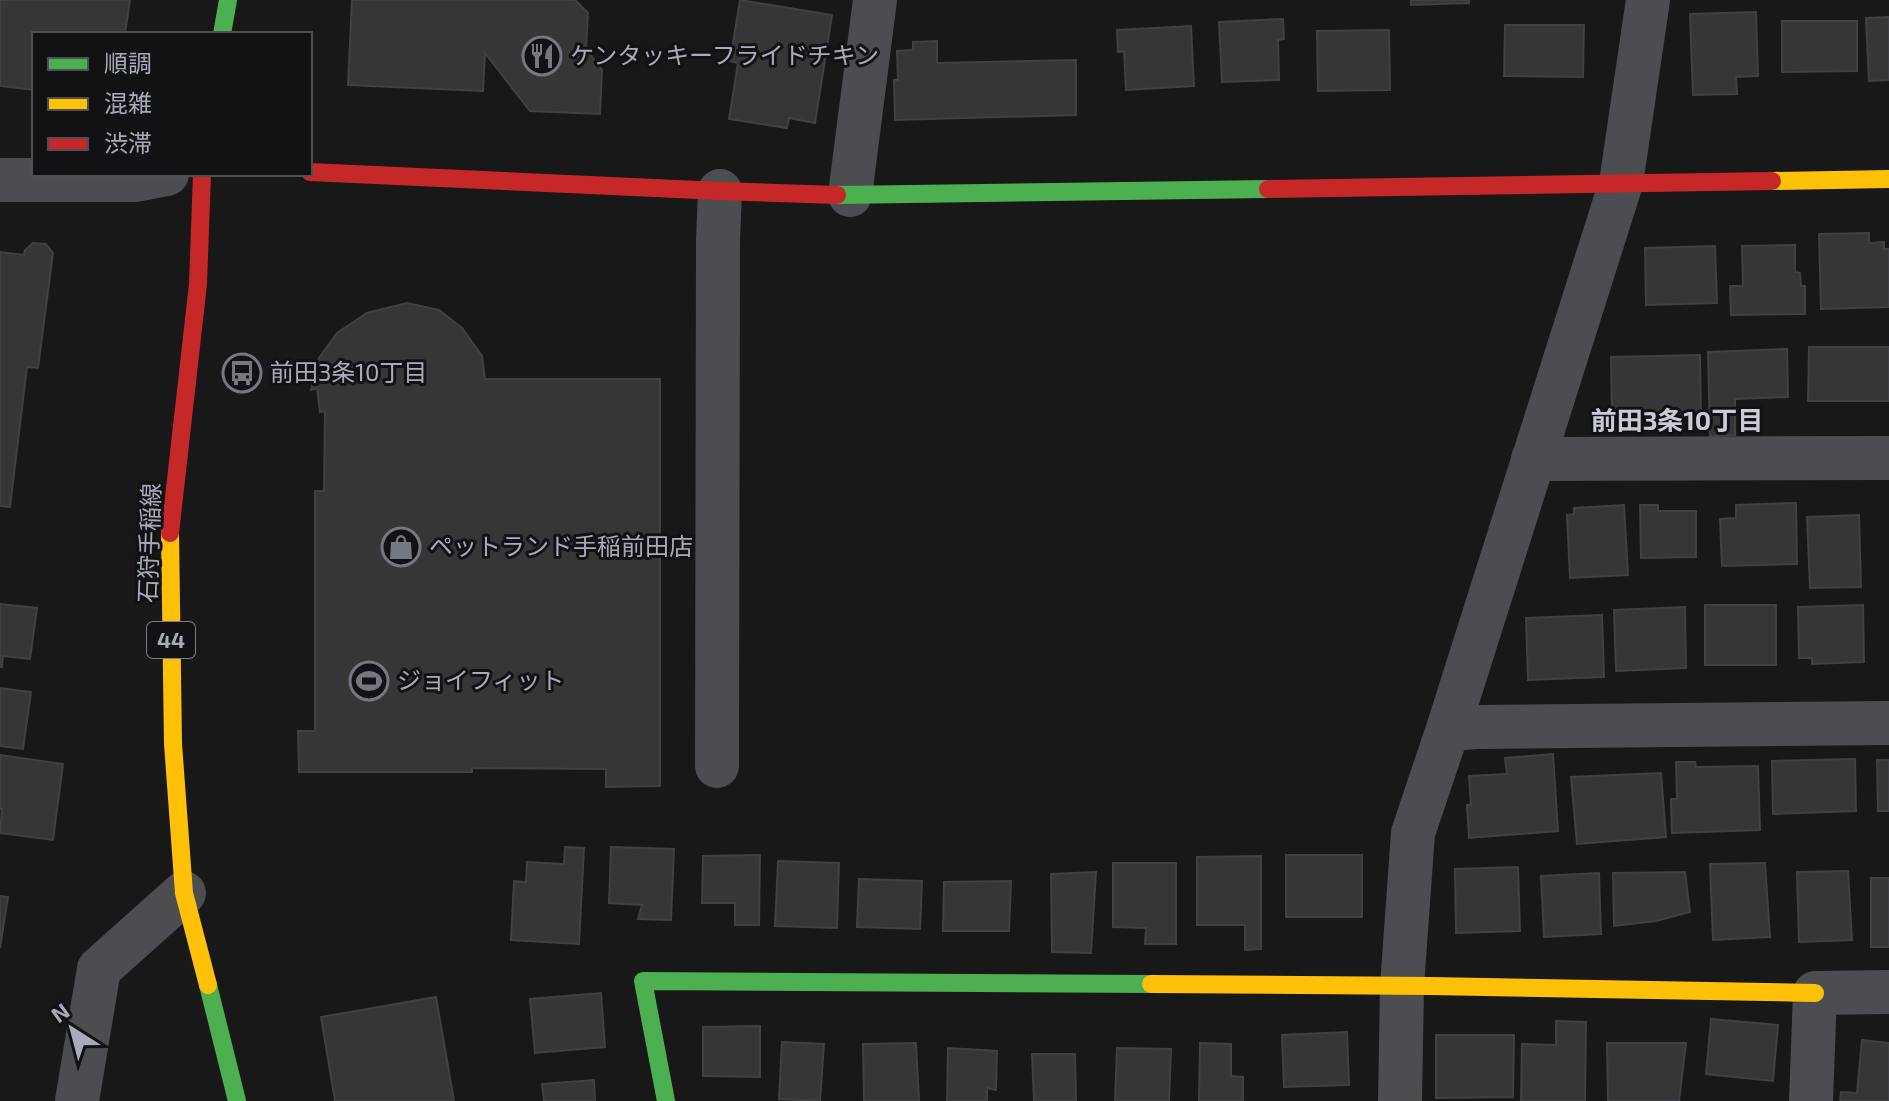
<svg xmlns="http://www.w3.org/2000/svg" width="1889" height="1101" viewBox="0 0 1889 1101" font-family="'Exo 2','Noto Sans JP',sans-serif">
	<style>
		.building { fill: #363637; stroke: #404144; stroke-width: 2 }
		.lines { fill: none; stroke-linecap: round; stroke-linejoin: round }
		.street { stroke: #4c4d51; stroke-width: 44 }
		.fast { stroke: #4caf50; stroke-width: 18 }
		.slow { stroke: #ffc107; stroke-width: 18 }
		.jam { stroke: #c62828; stroke-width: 18 }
		.labels { text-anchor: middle; stroke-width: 6; stroke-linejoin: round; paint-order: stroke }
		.shield { fill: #121214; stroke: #7b7e88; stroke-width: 2 }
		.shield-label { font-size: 22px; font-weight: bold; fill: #a8acba }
		.poi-label { font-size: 24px; fill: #a8acba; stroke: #121214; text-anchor: start }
		.street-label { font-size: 24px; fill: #a8acba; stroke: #121214 }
		.neighbourhood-label { font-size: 26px; font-weight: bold; fill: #c9ccd6; stroke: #121214 }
	</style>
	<rect width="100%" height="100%" fill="#181818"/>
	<!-- building -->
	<g class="building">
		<polygon points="0,0 130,0 125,34 34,34 34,90 0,86"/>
		<polygon points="352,0 575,0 588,13 586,49 602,70 600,114 530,111 485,53 483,91 348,85"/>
		<polygon points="740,0 832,15 815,123 789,118 787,128 729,119 738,63 730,61"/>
		<polygon points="1411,0 1469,0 1469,3 1411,5"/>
		<polygon points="1756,12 1758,76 1736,77 1737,94 1693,95 1690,14"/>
		<polygon points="1889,17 1889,80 1869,81 1866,18"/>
		<polygon points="1283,19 1284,39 1278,40 1279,80 1222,82 1219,22"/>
		<polygon points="1782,21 1857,21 1857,71 1782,72"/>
		<polygon points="1505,25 1584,25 1583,77 1504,76"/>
		<polygon points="1191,26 1194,86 1126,90 1124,51 1118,52 1117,30"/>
		<polygon points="1389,30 1390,90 1318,91 1317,31"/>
		<polygon points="937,41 937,63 1076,60 1076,115 895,120 894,80 898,80 897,51 913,50 913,42"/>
		<polygon points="1869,233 1869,243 1884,242 1884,249 1889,249 1889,307 1821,309 1819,234"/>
		<polygon points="33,243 46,244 53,253 38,368 27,367 10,507 0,506 0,252 24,255 25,250"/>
		<polygon points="1795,245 1795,272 1800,273 1801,286 1805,286 1805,314 1731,315 1730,286 1743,286 1742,246"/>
		<polygon points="1715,246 1717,303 1646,305 1645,248"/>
		<polygon points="407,303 439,310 462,328 482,356 485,379 660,379 660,786 606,787 606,769 472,768 472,772 299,772 298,731 315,731 315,491 324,491 325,411 320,412 317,388 311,390 319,358 337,333 367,313"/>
		<polygon points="1809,347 1889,347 1889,401 1808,401"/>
		<polygon points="1787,349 1788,397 1735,399 1735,435 1710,436 1708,352"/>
		<polygon points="1700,355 1701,413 1612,415 1611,357"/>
		<polygon points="1796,503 1797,564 1722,566 1720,519 1736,518 1736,505"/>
		<polygon points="1624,505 1628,575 1570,578 1567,515 1574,514 1574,508"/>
		<polygon points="1640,505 1658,505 1658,511 1696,511 1696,557 1641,558"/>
		<polygon points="1859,515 1861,587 1810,588 1807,517"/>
		<polygon points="0,604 37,608 30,659 3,656 2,667 0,667"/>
		<rect x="1705" y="605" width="71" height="60"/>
		<polygon points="1863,605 1864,662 1812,664 1812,658 1799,658 1798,607"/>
		<polygon points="1685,607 1686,668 1616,671 1614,610"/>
		<polygon points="1602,615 1604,677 1528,680 1526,618"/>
		<polygon points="0,688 31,692 23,749 0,746"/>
		<polygon points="1553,754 1558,831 1469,838 1467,805 1471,805 1469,776 1507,774 1505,758"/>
		<polygon points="0,755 63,764 53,840 0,833 2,809 0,809"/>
		<polygon points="1855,759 1856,811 1773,814 1772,761"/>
		<polygon points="1877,760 1889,760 1889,811 1878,811"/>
		<polygon points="1676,762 1695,762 1696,767 1758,766 1760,830 1672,833 1671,799 1677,799"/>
		<polygon points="1661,773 1666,837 1577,844 1571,777"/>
		<polygon points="565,847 584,848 579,944 511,940 514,881 526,882 527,862 564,864"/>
		<polygon points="611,847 674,849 671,920 638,919 642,905 609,903"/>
		<polygon points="760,855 759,925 735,925 735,903 702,903 703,856"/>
		<rect x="1286" y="855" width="76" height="62"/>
		<polygon points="1261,856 1261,949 1245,950 1245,925 1197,925 1197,857"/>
		<polygon points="778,861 839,863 837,928 775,926"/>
		<polygon points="1113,863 1176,863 1176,944 1145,944 1146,928 1113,927"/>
		<polygon points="1765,863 1770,937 1713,940 1710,864"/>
		<polygon points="1518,867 1520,931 1456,933 1455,869"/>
		<polygon points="1848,871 1852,940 1799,942 1797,872"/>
		<polygon points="1096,872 1091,953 1052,952 1051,874"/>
		<polygon points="1685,872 1690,912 1656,921 1614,926 1613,873"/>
		<polygon points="1599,873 1601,934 1544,937 1541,876"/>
		<rect x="1871" y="878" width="18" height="69"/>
		<polygon points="859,879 922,881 920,929 857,927"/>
		<polygon points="1011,881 1009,931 943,931 944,882"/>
		<polygon points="0,896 8,897 0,948"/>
		<polygon points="601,993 605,1047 535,1053 530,999"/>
		<polygon points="436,997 454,1101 335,1101 321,1017"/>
		<polygon points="1711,1019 1778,1025 1773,1081 1706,1074"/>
		<polygon points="1556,1021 1586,1022 1585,1101 1521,1101 1522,1044 1556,1045"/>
		<polygon points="760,1026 760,1077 703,1076 703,1027"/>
		<polygon points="1347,1032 1349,1085 1284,1087 1282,1035"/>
		<polygon points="1436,1035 1514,1035 1513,1097 1436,1098"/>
		<polygon points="1862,1040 1889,1043 1889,1101 1840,1101 1841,1092 1857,1093"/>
		<polygon points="782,1042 824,1044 820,1101 779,1099"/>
		<polygon points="916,1043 919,1101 864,1101 863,1044"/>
		<polygon points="1200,1043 1231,1044 1231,1076 1243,1077 1243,1101 1199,1101"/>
		<polygon points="1607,1043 1686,1043 1679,1101 1608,1101"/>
		<polygon points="948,1048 997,1051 996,1090 987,1088 987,1101 947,1101"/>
		<polygon points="1117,1048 1171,1049 1169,1101 1115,1101"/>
		<polygon points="1032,1054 1075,1054 1076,1101 1034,1101"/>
		<polygon points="594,1080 595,1101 544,1101 542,1084"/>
	</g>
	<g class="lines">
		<!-- street -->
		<g class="street">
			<polyline points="0,180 136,180 167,174"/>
			<polyline points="850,195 875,0"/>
			<polyline points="1533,459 1889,458"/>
			<polyline points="1448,729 1478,727 1889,723"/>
			<polyline points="717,766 718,241 720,191"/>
			<polyline points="77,1101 99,969 184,893"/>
			<polyline points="1400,1101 1402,986 1413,833 1448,729 1621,183 1648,0"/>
			<polyline points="1811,1101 1815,993 1889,992"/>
		</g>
		<!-- fast -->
		<g class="fast">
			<polyline points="222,34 228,0"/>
			<polyline points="837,195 1268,189"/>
			<polyline points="208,985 237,1101"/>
			<polyline points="666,1101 643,981 1151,984"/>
		</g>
		<!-- slow -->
		<g class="slow">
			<polyline points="1772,181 1889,179"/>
			<polyline points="170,533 173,744 184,893 208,985"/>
			<polyline points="1151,984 1430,986 1815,993"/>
		</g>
		<!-- jam -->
		<g class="jam">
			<polyline points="310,172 720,191 837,195"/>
			<polyline points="1268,189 1772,181"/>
			<polyline points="170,533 198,284 202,174"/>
		</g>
	</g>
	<!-- icons -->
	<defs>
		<symbol id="restaurant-ring" viewBox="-11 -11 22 22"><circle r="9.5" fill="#121214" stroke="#767881" stroke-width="1.5"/><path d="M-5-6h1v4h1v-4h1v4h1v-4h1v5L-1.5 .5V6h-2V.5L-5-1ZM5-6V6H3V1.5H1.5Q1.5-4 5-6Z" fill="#767881"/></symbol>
		<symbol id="bus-ring" viewBox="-11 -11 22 22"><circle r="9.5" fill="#121214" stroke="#767881" stroke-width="1.5"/><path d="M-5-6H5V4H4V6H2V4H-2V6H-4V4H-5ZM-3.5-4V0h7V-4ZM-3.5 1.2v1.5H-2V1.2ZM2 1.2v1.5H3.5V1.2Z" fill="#767881"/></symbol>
		<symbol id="shop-ring" viewBox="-11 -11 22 22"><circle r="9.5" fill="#121214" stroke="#767881" stroke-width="1.5"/><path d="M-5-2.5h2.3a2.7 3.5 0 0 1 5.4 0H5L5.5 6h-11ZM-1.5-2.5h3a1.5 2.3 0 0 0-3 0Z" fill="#767881"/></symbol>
		<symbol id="stadium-ring" viewBox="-11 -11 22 22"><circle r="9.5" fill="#121214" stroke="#767881" stroke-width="1.5"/><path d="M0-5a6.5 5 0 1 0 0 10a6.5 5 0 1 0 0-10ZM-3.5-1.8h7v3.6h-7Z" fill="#767881"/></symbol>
	</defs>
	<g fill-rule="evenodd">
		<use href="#restaurant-ring" x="520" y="34" width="44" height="44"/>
		<use href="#bus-ring" x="220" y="351" width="44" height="44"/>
		<use href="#shop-ring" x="379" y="525" width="44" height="44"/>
		<use href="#stadium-ring" x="347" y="659" width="44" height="44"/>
	</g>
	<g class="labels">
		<!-- shield labels -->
		<rect class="shield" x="147" y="622" width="48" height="36" rx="6"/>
		<g class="shield-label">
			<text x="171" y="648">44</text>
		</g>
		<!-- poi labels -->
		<g class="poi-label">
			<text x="570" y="64">ケンタッキーフライドチキン</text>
			<text x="270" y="381">前田3条10丁目</text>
			<text x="429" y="555">ペットランド手稲前田店</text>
			<text x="397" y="689">ジョイフィット</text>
		</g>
		<!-- street labels -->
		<g class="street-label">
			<text transform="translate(150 543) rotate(-88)" y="8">石狩手稲線</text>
		</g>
		<!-- neighbourhood labels -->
		<g class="neighbourhood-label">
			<text x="1677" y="430">前田3条10丁目</text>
		</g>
	</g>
	<!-- legend -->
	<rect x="32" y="32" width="280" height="144" fill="#121214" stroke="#4e5056" stroke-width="2"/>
	<rect x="48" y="58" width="40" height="12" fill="#4caf50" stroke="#4e5056" stroke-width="2"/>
	<text x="104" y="72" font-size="24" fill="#a8acba">順調</text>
	<rect x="48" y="98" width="40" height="12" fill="#ffc107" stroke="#4e5056" stroke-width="2"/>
	<text x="104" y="112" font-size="24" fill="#a8acba">混雑</text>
	<rect x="48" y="138" width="40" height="12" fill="#c62828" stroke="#4e5056" stroke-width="2"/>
	<text x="104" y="152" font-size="24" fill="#a8acba">渋滞</text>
	<!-- north arrow -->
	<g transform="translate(72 1029) rotate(324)" stroke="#121214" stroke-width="6" paint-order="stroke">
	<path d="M0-6L14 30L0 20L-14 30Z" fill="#a8acba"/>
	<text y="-12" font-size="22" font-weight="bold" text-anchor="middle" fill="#a8acba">N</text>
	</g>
</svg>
